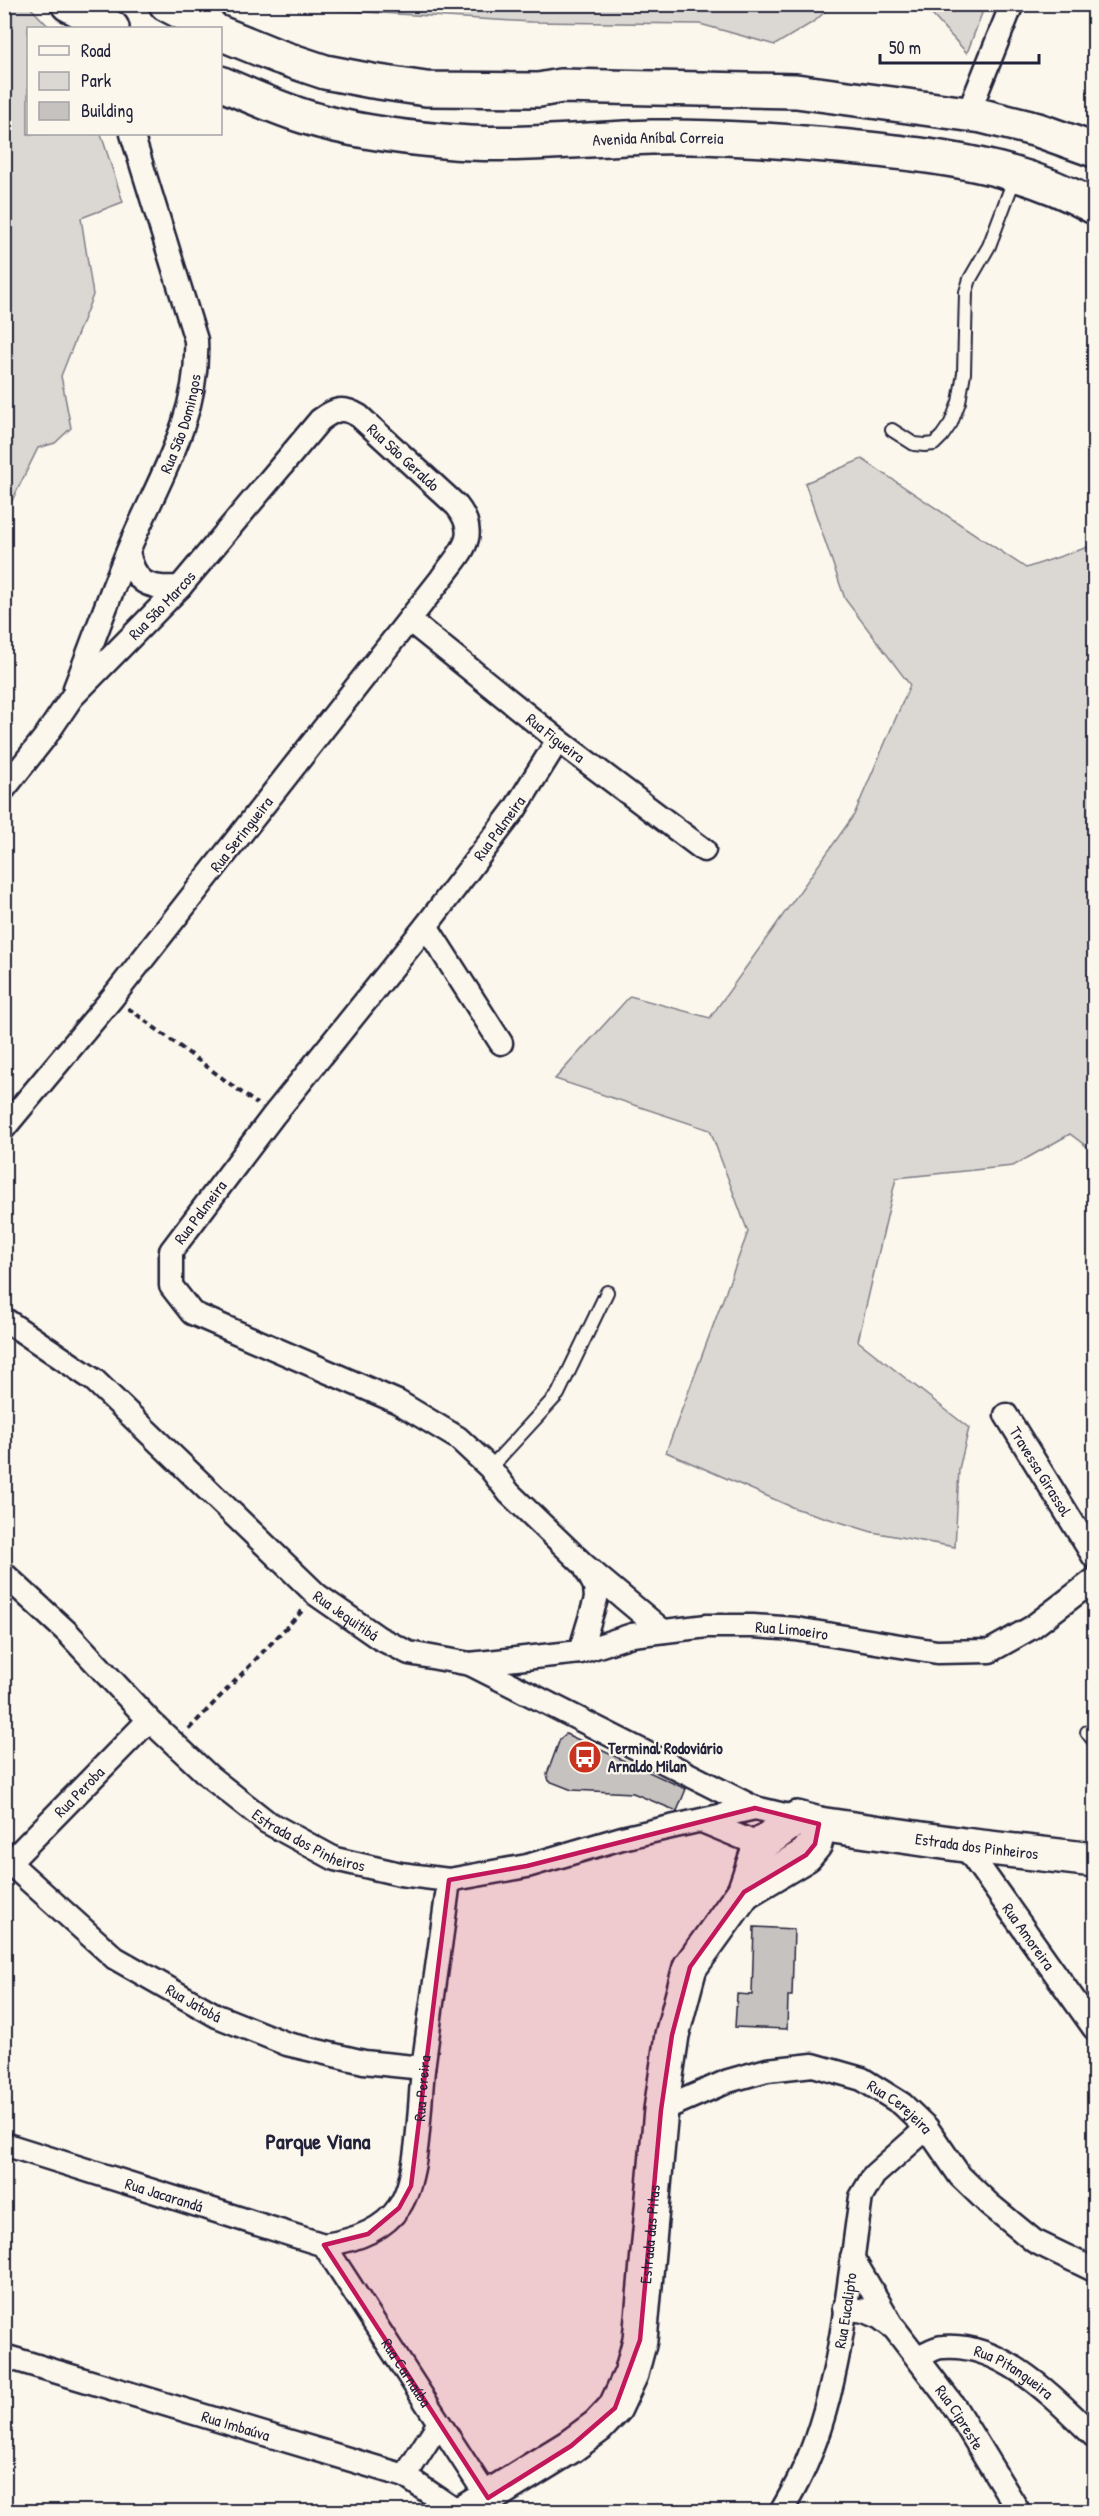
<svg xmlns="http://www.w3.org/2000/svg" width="1099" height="2516" viewBox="0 0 1099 2516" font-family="'Patrick Hand',sans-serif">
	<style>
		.green { fill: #dbd8d3; stroke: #7e7d87; stroke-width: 1.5 }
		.building { fill: #c6c2c0; stroke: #22223b; stroke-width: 1.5 }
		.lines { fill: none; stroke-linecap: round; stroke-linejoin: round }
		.lane-casing { stroke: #22223b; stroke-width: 16 }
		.street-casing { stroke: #22223b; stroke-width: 27 }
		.secondary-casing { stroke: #22223b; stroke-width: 38 }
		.path { stroke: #22223b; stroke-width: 4; stroke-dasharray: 6 4.5; stroke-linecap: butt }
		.lane { stroke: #fbf7ec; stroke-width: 12 }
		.street { stroke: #fbf7ec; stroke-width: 22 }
		.secondary { stroke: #fbf7ec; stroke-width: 33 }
		.marked { fill: #c2185b; fill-opacity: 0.2; stroke: #c2185b; stroke-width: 4.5; stroke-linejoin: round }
		.labels { text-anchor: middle; stroke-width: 4.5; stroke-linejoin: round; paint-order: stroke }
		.street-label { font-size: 16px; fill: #22223b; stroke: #fbf7ec }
		.poi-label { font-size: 16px; font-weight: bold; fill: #22223b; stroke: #fbf7ec; text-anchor: start }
		.district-label { font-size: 22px; font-weight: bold; fill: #22223b; stroke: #fbf7ec }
	</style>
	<rect width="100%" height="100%" fill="#fbf7ec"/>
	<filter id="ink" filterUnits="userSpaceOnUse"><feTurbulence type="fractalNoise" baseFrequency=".0167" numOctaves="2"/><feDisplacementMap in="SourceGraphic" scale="12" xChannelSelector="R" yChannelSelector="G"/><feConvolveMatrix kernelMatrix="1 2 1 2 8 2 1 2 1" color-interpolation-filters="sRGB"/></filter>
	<g filter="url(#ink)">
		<!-- green -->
		<g class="green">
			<polygon points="27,4 50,28 28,28 28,134 101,134 123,202 81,218 93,295 61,376 71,428 55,443 38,448 5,515 4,5"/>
			<polygon points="277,5 832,5 815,21 775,45 700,24 531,22 282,7"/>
			<polygon points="923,5 985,5 967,53"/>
			<polygon points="862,459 1026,568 1094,545 1094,1152 1070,1134 1013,1166 896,1178 858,1341 969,1428 959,1469 955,1547 872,1532 794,1508 666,1452 748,1232 710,1130 555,1079 630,996 710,1018 854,815 910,685 845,599 805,483"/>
		</g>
		<!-- building -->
		<g class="building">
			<polygon points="566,1734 686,1789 677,1811 633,1793 572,1790 549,1781 547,1774 560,1739"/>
			<polygon points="754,1927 794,1929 792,1996 788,1996 787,2029 735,2027 737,1994 752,1995"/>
		</g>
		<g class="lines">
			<defs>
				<g id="lane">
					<polyline points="892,430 914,444 925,445 934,444 942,436 951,423 959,402 964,373 966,292 970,279 989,246 1015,177"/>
					<polyline points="490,1468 558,1394 607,1292"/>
					<polyline points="1087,1732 1094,1741"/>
				</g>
				<g id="street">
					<polyline points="968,114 1012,4"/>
					<path d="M128,552c7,32 20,37 52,35"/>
					<path id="s1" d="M409,620l149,120 146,110"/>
					<path id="s2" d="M75,688c18,-46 34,-92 53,-137 29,-69 72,-134 68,-211l-64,-206"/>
					<polyline points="558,740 515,809 426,926 273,1116 171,1251 171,1286 192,1313 398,1402 458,1438 490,1468 509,1493 584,1565 663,1631"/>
					<path id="s3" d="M4,789l41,-52 27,-40 108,-110 140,-167c15,-11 23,-14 39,-4l98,90c24,31 3,46 -16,73l-328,418 -109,131"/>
					<polyline points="426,926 501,1043"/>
					<path id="s4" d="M4,1319l90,61 223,215 62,43 30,15 61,11 285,144"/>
					<path id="s5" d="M1006,1415l88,142"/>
					<path id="s6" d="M4,1574l63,58 82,88 61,57 57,45 68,37 65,15 49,6 78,-14 95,-28 133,-30 42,10"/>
					<polyline points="580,1652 596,1599 595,1586 586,1569"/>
					<path id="s7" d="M470,1664l110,-12 52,-17 75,-9h46l43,3 141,23 53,-1 41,-23 63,-48"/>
					<polyline points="702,1821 760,1845"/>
					<path id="s8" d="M964,1845l130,183"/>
					<path id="s9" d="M4,1858l111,100 102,58 70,28 77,18 59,6"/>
					<path id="s10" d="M9,1863l140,-143"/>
					<path id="s11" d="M661,2110l67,-29 39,-11 46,-5 49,14 40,25 25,24 33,48 29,28 45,37 60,29"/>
					<path id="s12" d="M4,2144l320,101c28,-4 58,-13 75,-38 20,-28 20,-101 24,-137 8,-64 18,-127 26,-190"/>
					<path id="s13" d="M324,2245l164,253"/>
					<polyline points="852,2257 892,2325"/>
					<path id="s14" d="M844,2308l21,3 14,6 16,12 61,80 63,103"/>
					<path id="s15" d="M4,2356l401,120 53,36"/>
					<path id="s16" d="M918,2357c7,-3 17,-10 25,-10 60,-5 112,52 151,89"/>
					<polyline points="405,2476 439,2423"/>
					<path id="s17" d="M781,2512c7,-12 14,-24 20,-37 39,-80 47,-190 60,-278l13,-22 53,-47"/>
				</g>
				<g id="secondary">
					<polyline points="68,4 112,28"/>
					<polyline points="166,4 212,28"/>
					<polyline points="220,33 277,56 325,72 372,81 426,89 539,90 561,86 796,91 982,116 1038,130 1094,150"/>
					<path id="s18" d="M220,83c30,13 59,26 89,35 43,13 89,19 134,23 68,7 140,-2 208,-4 68,-1 132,4 199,10 85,9 168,17 244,60"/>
					<polyline points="744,1892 806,1855 815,1844 819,1824"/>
					<path id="s19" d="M464,2512l107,-66 27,-20 17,-18 16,-34 9,-34 21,-230 11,-75 18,-68 54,-75 16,-47 37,-27 22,6 145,21 130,15"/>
				</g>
			</defs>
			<!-- lane casing -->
			<use href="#lane" class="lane-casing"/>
			<!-- street casing -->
			<use href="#street" class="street-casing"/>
			<!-- secondary casing -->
			<use href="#secondary" class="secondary-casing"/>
			<!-- path -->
			<g class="path">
				<polyline points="128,1008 257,1104"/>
				<polyline points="189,1729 304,1609"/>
			</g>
			<!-- lane -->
			<use href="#lane" class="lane"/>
			<!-- street -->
			<use href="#street" class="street"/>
			<!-- secondary -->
			<use href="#secondary" class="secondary"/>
		</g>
	</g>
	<!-- marked area -->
	<path class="marked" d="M755,1808l64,16 -4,20 -9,11 -62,37 -54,75 -18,68 -11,75 -21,230 -25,68 -44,38 -83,52 -164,-253 44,-11 31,-26 12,-22 38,-306 78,-14z"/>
	<!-- icons -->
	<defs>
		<symbol id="bus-disc" viewBox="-11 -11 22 22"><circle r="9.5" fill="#c8321e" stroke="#fbf7ec"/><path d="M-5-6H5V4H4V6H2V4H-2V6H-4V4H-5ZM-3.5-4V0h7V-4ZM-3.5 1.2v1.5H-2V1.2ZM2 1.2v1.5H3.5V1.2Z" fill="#fff"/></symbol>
	</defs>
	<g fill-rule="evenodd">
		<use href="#bus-disc" x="566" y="1738" width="38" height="38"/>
	</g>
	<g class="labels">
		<!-- street labels -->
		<g class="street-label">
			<text dy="6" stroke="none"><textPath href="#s18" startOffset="447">Avenida Aníbal Correia</textPath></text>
			<text dy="6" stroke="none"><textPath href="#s2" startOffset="285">Rua São Domingos</textPath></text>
			<text dy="6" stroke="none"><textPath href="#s3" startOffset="590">Rua São Geraldo</textPath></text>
			<text dy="6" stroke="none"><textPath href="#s3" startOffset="243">Rua São Marcos</textPath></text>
			<text dy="6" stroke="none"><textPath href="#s1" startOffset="188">Rua Figueira</textPath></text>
			<text transform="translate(499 828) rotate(-54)" y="6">Rua Palmeira</text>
			<text transform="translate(241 834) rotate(-52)" y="6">Rua Seringueira</text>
			<text transform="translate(200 1212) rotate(-53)" y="6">Rua Palmeira</text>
			<text dy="6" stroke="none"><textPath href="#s5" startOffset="66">Travessa Girassol</textPath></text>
			<text dy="6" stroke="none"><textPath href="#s4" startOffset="454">Rua Jequitibá</textPath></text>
			<text dy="6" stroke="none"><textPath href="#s7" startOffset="326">Rua Limoeiro</textPath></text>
			<text dy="6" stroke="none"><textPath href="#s10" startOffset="100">Rua Peroba</textPath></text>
			<text dy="6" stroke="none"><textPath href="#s6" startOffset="408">Estrada dos Pinheiros</textPath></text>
			<text dy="6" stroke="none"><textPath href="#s19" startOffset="1004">Estrada dos Pinheiros</textPath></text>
			<text dy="6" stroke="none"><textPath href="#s8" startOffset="112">Rua Amoreira</textPath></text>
			<text dy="6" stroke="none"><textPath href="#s9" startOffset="240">Rua Jatobá</textPath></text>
			<text dy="6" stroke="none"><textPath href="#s12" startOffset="544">Rua Pereira</textPath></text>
			<text dy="6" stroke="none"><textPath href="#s11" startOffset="258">Rua Cerejeira</textPath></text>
			<text dy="6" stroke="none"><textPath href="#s12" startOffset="168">Rua Jacarandá</textPath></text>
			<text dy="6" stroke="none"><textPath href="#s19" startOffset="363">Estrada das Pitas</textPath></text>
			<text dy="6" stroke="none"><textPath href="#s17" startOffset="213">Rua Eucalipto</textPath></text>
			<text dy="6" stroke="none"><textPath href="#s13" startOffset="152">Rua Carnaúba</textPath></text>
			<text dy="6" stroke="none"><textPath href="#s16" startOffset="104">Rua Pitangueira</textPath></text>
			<text dy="6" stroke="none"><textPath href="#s14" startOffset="166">Rua Cipreste</textPath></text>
			<text dy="6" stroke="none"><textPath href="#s15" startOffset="242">Rua Imbaúva</textPath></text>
		</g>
		<!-- poi labels -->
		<g class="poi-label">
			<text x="608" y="1754">Terminal Rodoviário<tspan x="608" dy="18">Arnaldo Milan</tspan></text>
		</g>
		<!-- district labels -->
		<g class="district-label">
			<text x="318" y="2149">Parque Viana</text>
		</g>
	</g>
	<!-- margin -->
	<rect width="1099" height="2516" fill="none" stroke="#fbf7ec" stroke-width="24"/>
	<rect x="12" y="12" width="1075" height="2492" fill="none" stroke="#22223b" stroke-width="2" filter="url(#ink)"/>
	<!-- legend -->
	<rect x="27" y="27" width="195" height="108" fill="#fbf7ec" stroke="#a4a2a5" stroke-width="1.5"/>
	<rect x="39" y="46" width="30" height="9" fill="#fbf7ec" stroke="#a4a2a5" stroke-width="1.5"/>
	<text x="81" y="57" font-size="18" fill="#22223b">Road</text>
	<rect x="39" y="72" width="30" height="18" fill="#dbd8d3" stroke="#a4a2a5" stroke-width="1.5"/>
	<text x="81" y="87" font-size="18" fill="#22223b">Park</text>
	<rect x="39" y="102" width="30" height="18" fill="#c6c2c0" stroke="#a4a2a5" stroke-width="1.5"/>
	<text x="81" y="117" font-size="18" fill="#22223b">Building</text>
	<!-- scale -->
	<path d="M880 54v9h159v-9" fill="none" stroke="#22223b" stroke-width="3"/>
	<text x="889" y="54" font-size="18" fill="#22223b" stroke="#fbf7ec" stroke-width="4.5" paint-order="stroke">50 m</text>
</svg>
